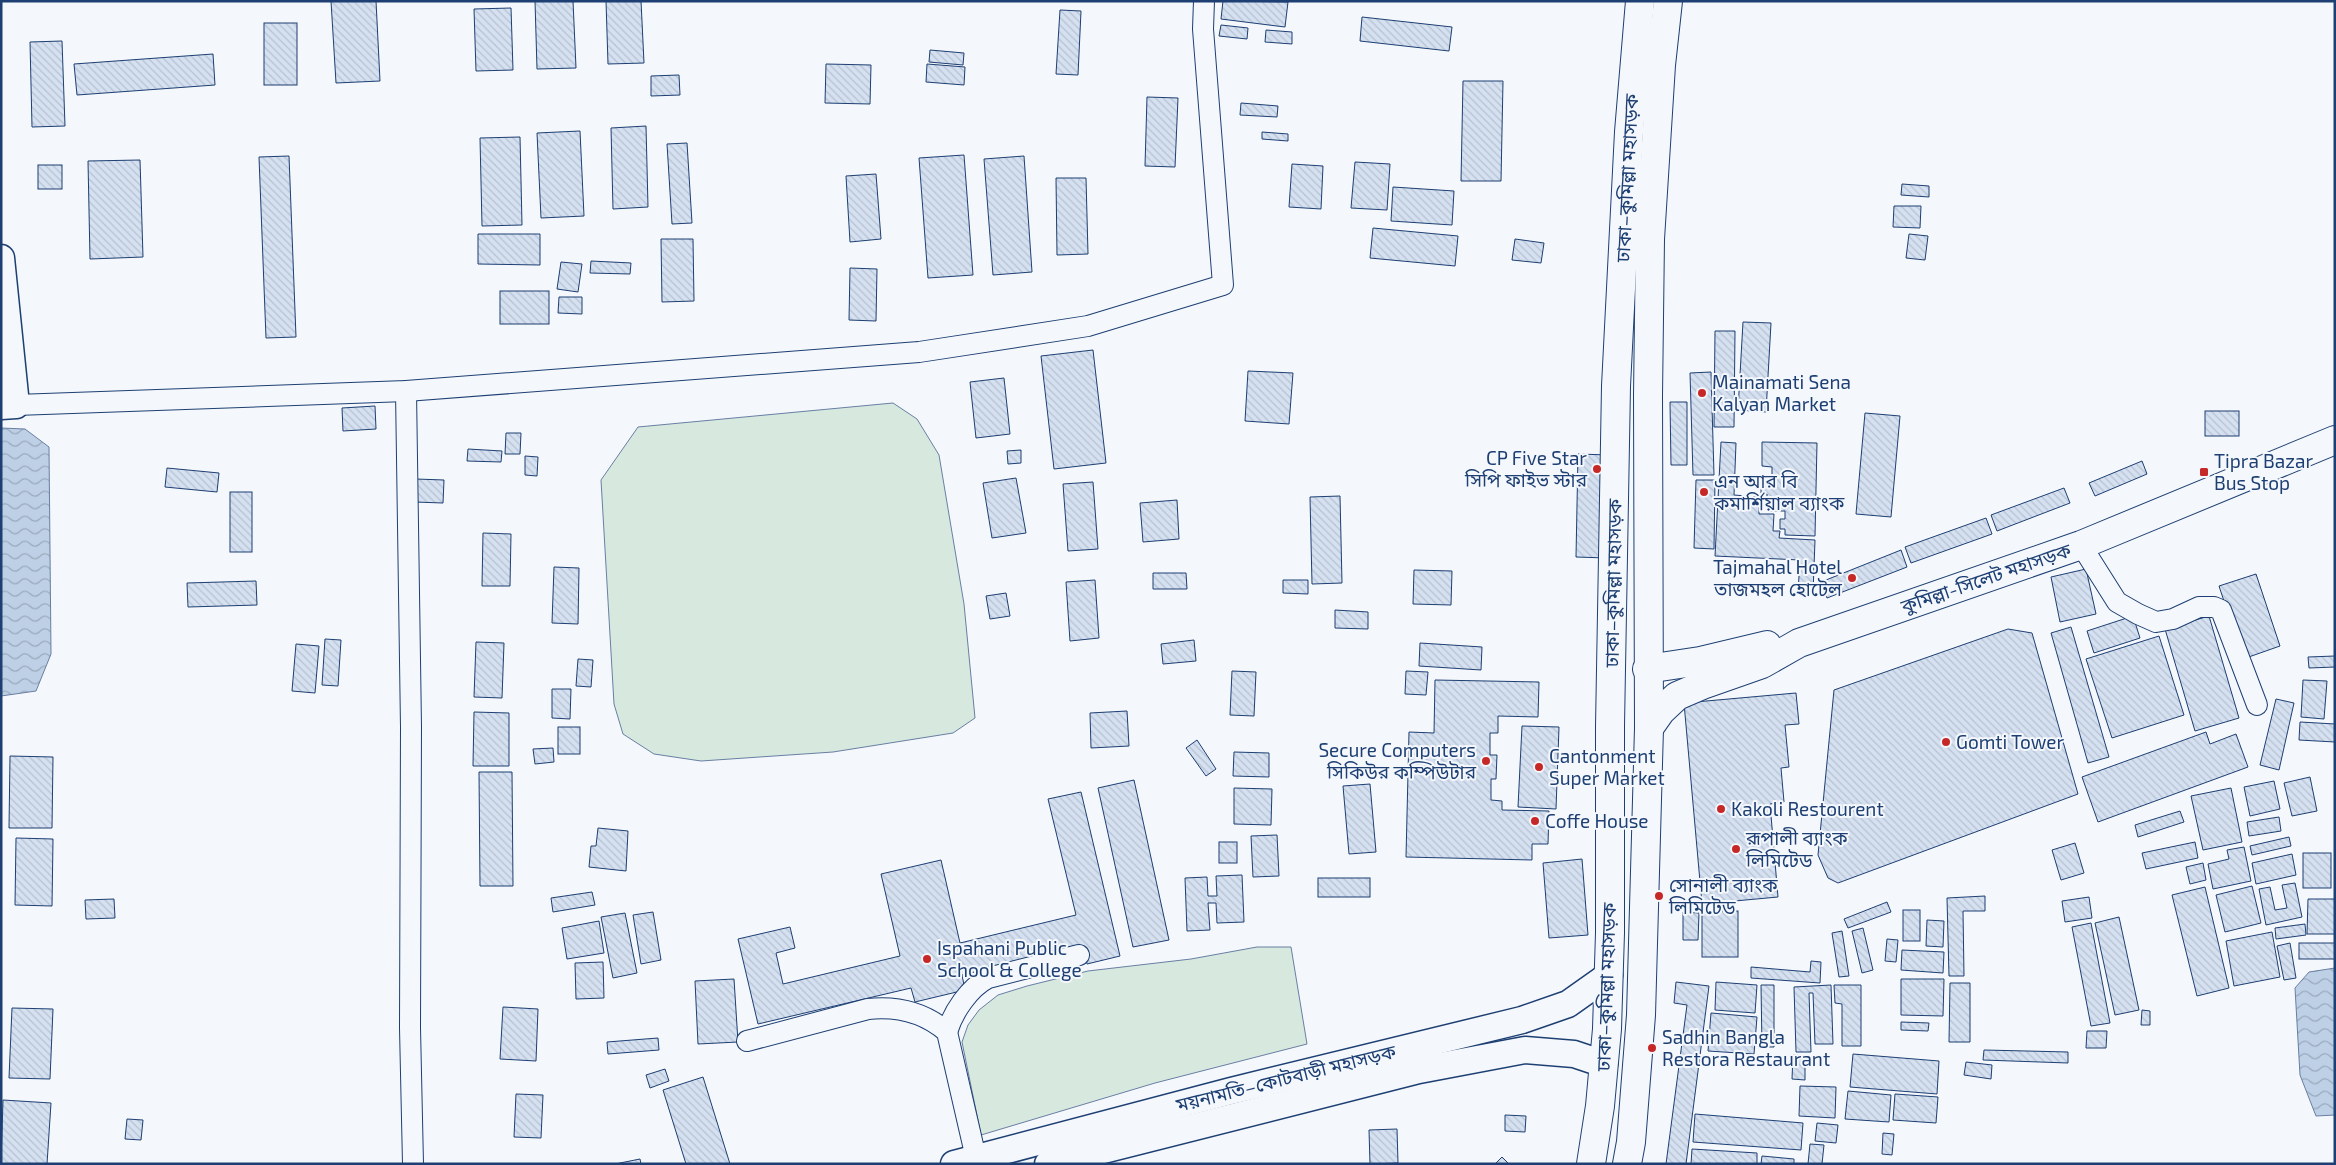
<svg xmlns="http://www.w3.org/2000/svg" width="2336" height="1165" viewBox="0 0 2336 1165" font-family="'Exo 2','Noto Sans Bengali',sans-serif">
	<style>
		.green { fill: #d7e8df; stroke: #687fa3 }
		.water { fill: url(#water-waves); stroke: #687fa3 }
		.building { fill: url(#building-back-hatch); stroke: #1d3f73 }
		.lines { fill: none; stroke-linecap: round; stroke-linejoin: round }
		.minor-casing { stroke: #1d3f73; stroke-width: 22 }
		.major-casing { stroke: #1d3f73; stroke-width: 29 }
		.highway-casing { stroke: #1d3f73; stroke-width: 30 }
		.minor { stroke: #f4f7fb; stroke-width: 20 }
		.major { stroke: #f4f7fb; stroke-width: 26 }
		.highway { stroke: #f4f7fb; stroke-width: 28 }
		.poi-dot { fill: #c62828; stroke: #f4f7fb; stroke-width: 2 }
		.labels { text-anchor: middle; stroke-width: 4; stroke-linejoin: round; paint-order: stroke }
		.street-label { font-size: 19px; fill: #1d3f73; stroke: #f4f7fb }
		.poi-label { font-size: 19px; fill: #1d3f73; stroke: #f4f7fb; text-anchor: start }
	</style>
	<defs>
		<pattern id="water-waves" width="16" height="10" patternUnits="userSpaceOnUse" patternTransform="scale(1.25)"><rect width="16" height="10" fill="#bed0e5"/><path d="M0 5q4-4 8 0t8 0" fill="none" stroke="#9aaabe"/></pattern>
		<pattern id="building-back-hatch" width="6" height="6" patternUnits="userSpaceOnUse" patternTransform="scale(1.25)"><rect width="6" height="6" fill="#d5e0f0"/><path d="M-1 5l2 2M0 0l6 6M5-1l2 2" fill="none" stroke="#b6c1d1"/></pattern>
	</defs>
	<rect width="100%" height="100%" fill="#f4f7fb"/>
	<!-- green -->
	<g class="green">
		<polygon points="893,403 917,419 939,455 964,604 975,718 953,733 833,752 701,761 654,754 623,734 614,704 601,480 638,427"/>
		<polygon points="1257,947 1291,947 1307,1044 1155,1083 981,1135 962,1042 968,1025 979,1010 998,995 1027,986 1088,971 1191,959"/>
	</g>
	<!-- water -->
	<g class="water">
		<polygon points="1,428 25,429 49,447 51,654 36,691 1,696"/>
		<polygon points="2335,968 2335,1115 2316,1116 2300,1075 2295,988 2309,972"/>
	</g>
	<!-- building -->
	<g class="building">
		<polygon points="331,1 376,1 380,81 336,83"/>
		<polygon points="535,1 573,1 576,68 537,69"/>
		<polygon points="606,1 641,1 644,63 608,64"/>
		<polygon points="1223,1 1288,2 1285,27 1221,19"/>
		<polygon points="511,8 513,70 476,71 474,9"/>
		<polygon points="1060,10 1081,11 1078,75 1056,74"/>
		<polygon points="1362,17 1452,27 1449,51 1360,41"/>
		<rect x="264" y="23" width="33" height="62"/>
		<polygon points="1221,25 1248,28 1247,39 1219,36"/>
		<polygon points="1266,30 1292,32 1292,44 1265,42"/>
		<polygon points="62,41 65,126 32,127 30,42"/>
		<polygon points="930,50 964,53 963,65 929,62"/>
		<polygon points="213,54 215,85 77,95 74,64"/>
		<polygon points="826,64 871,65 870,104 825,103"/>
		<polygon points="927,64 965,67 964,85 926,82"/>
		<polygon points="679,75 680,95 651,96 651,76"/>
		<polygon points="1463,81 1503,81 1501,181 1461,181"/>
		<polygon points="1147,97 1178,98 1175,167 1145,166"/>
		<polygon points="1241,103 1278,106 1277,117 1240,115"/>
		<polygon points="646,126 648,207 613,209 611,128"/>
		<polygon points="580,131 584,216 541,218 537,133"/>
		<polygon points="1262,132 1288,134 1288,141 1262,139"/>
		<polygon points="520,137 522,225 482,226 480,138"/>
		<polygon points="687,143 692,223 672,224 667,144"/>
		<polygon points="964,155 973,275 928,278 919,158"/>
		<polygon points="289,156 296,337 266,338 259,157"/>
		<polygon points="1024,156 1032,272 993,275 984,159"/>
		<polygon points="140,160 143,257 90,259 88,161"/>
		<polygon points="1355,162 1390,164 1387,210 1351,208"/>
		<polygon points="1292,164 1323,166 1321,209 1289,207"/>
		<rect x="38" y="165" width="24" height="24"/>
		<polygon points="876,174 881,239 850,242 846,176"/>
		<polygon points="1056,178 1086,178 1088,254 1057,255"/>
		<polygon points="1902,184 1929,186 1929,197 1901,195"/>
		<polygon points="1393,187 1454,191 1452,225 1391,221"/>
		<polygon points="1894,206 1921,206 1920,228 1893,227"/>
		<polygon points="1373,228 1458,236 1455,266 1370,258"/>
		<polygon points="478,234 540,234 540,265 478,264"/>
		<polygon points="1909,234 1928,236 1925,260 1906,258"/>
		<polygon points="661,239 693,239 694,301 662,302"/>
		<polygon points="1515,239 1544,243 1541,263 1512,260"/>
		<polygon points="591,261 631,263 630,274 590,273"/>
		<polygon points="561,262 582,264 578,292 557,289"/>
		<polygon points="850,268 877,269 876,321 849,320"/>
		<rect x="500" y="291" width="49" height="33"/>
		<polygon points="559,297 582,297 582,314 558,313"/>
		<polygon points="1743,322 1771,323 1766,412 1738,410"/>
		<polygon points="1715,331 1735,331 1734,427 1714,427"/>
		<polygon points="1093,350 1106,463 1054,469 1041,356"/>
		<polygon points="1248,371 1293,373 1289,424 1245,421"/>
		<polygon points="1711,372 1714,475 1693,475 1690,373"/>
		<polygon points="1004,378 1010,434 976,438 970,382"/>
		<polygon points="1670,402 1687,402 1687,465 1671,465"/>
		<polygon points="375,406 376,429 343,431 342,408"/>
		<rect x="2205" y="411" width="34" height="25"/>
		<polygon points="1865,413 1900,416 1891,517 1856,514"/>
		<polygon points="506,433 521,433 520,454 505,454"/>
		<polygon points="1721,442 1736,443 1734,495 1759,497 1759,514 1774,514 1773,531 1780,531 1779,538 1815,540 1813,593 1798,592 1800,560 1715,556"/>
		<polygon points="1762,442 1817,443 1815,536 1785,535 1785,529 1780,529 1780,519 1785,519 1785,511 1767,511 1767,494 1761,493 1761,478 1772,478 1772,467 1762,466"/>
		<polygon points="468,449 502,451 501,462 467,461"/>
		<polygon points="1021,450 1021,463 1008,464 1007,451"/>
		<polygon points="1578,454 1609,455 1607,558 1576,557"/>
		<polygon points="525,456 538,457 537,476 525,475"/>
		<polygon points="2142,461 2147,474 2095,496 2089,483"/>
		<polygon points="167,468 219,473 217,492 165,487"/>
		<polygon points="1016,478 1026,533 992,538 983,483"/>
		<polygon points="416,479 444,480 443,503 415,502"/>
		<polygon points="1696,480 1715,480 1714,549 1694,548"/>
		<polygon points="1093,482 1098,549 1068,551 1063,484"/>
		<polygon points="2064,488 2070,503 1997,531 1991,515"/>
		<rect x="230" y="492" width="22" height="60"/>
		<polygon points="1340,496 1342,583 1312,584 1310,497"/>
		<polygon points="1177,500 1179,539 1143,542 1140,503"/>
		<polygon points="1986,518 1992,534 1911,563 1905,547"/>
		<polygon points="483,533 511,534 510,586 482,586"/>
		<polygon points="1901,550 1907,567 1827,598 1821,582"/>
		<polygon points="554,567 579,568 578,624 552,623"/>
		<polygon points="2086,569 2096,614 2060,622 2051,577"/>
		<polygon points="1414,570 1452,571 1451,605 1413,604"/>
		<polygon points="1153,573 1186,573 1187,589 1153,589"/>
		<polygon points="2256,574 2280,646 2243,659 2219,586"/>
		<polygon points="1095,580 1099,638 1070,641 1066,582"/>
		<polygon points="1283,580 1308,580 1308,594 1283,593"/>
		<polygon points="256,581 257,605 188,607 187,583"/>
		<polygon points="1006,593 1010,616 990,619 986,596"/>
		<polygon points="1335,610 1368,612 1368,629 1335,628"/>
		<polygon points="2133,616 2140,638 2094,653 2087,631"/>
		<polygon points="2209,616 2239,718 2195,731 2165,629"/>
		<polygon points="2071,627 2109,757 2088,763 2051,633"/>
		<polygon points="2008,629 2032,633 2078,794 1838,883 1828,878 1818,855 1834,690"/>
		<polygon points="2159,636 2184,715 2112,738 2086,659"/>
		<polygon points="325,639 341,640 338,686 322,685"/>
		<polygon points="1194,640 1196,661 1163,664 1161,644"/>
		<polygon points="476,642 504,643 502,698 474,697"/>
		<polygon points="1420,643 1482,647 1481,670 1419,666"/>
		<polygon points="296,644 319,646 315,693 292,691"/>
		<polygon points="2335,656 2335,667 2309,668 2308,657"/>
		<polygon points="578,659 593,660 591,687 576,686"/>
		<polygon points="1232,671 1256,672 1254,716 1230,715"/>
		<polygon points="1406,671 1428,672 1426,695 1405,694"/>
		<polygon points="1435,680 1539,682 1538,717 1498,716 1498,733 1490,733 1490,755 1497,755 1496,779 1491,779 1491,800 1502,801 1502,810 1549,811 1548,844 1532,844 1532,860 1406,857 1409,732 1434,733"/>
		<polygon points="2303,680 2327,681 2324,719 2301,717"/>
		<polygon points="552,689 571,689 570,719 552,718"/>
		<polygon points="1796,693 1799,724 1785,725 1789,767 1781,768 1784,802 1770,804 1778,897 1702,904 1684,703"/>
		<polygon points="2276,699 2294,703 2279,770 2260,765"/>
		<polygon points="1127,711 1129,746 1091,748 1090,713"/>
		<polygon points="474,712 509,713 509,766 473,766"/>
		<polygon points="2300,722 2335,724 2335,742 2299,740"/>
		<polygon points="1522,726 1559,727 1556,809 1518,807"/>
		<rect x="558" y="727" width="22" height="27"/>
		<polygon points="2206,732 2210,744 2236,734 2248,767 2098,822 2082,777"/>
		<polygon points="1197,740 1216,769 1206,776 1186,748"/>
		<polygon points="553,748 554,762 535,764 533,749"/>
		<polygon points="1234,752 1269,753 1269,777 1233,776"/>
		<polygon points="10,756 53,757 52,828 9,828"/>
		<polygon points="479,772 512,772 513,886 480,886"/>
		<polygon points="2310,777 2317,811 2292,816 2284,783"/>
		<polygon points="1134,780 1169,940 1133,947 1098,788"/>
		<polygon points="2274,781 2280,809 2250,816 2244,787"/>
		<polygon points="1370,784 1376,852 1349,854 1343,786"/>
		<polygon points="1234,788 1272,789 1271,825 1234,824"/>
		<polygon points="2231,788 2242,842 2203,850 2191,796"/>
		<polygon points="1081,792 1120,956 1087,964 1083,946 962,975 965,990 915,1002 911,988 758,1024 738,939 790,927 795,948 776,953 783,984 900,956 881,874 941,860 960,943 1076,915 1048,799"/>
		<polygon points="2180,811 2184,822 2138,837 2135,825"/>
		<polygon points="2279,817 2281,831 2249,836 2247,822"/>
		<polygon points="598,828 628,831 626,871 589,867 591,846 596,846"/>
		<polygon points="1277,835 1279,876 1253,877 1251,836"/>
		<polygon points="2289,837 2291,846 2252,855 2250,846"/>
		<polygon points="16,838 53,839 52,906 15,905"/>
		<rect x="1219" y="842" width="18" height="21"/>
		<polygon points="2195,842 2198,858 2146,869 2142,853"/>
		<polygon points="2075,843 2084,873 2061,880 2052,850"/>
		<polygon points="2244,847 2251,881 2213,889 2208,864 2229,859 2227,850"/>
		<rect x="2303" y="853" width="28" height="35"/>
		<polygon points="2292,854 2296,875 2256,884 2252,863"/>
		<polygon points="1582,859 1588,935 1549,938 1543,863"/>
		<polygon points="2203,863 2206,880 2190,884 2186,867"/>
		<polygon points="1242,875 1244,922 1217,923 1216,903 1208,903 1210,930 1187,931 1185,878 1207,877 1208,896 1217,896 1216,876"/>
		<rect x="1318" y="878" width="52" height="19"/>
		<polygon points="2295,883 2302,917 2266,925 2259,889 2270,887 2275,910 2287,908 2282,885"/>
		<polygon points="2252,886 2261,923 2225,932 2216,895"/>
		<polygon points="2205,887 2229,988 2197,996 2172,895"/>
		<polygon points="592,892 595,905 553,912 551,898"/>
		<polygon points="1985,896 1985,911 1963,911 1964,976 1949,976 1947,898"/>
		<polygon points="2089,897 2092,918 2065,922 2062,901"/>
		<polygon points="114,899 115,918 86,919 85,900"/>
		<polygon points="2308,899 2335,899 2335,934 2307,934"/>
		<polygon points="1887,902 1891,912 1848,928 1844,919"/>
		<rect x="1903" y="910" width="17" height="31"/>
		<rect x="1702" y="911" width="36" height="46"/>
		<polygon points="653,912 661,960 641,964 633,915"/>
		<polygon points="1683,912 1699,913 1698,940 1683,940"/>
		<polygon points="625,913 637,973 613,978 601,917"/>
		<polygon points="2119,917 2139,1010 2115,1015 2095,923"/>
		<polygon points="1927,920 1944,921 1943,947 1926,946"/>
		<polygon points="599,921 604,953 567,959 562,928"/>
		<polygon points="2091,923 2110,1023 2091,1026 2072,927"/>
		<polygon points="2305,924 2306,935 2276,939 2275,928"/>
		<polygon points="1863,928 1873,970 1862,973 1852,931"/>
		<polygon points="1842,931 1849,976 1839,977 1832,933"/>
		<polygon points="2272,932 2280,977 2234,986 2226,941"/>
		<polygon points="1887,939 1898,940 1896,962 1885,961"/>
		<polygon points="2290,943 2296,978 2284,980 2277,946"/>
		<rect x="2299" y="943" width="36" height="16"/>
		<polygon points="1902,950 1944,952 1943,973 1901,970"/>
		<polygon points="1811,961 1821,962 1820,983 1751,978 1751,967 1810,972"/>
		<polygon points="603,962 604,998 576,999 575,963"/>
		<polygon points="734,979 738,1042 698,1044 695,981"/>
		<polygon points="1901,979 1944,979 1943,1016 1901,1015"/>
		<polygon points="1676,982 1709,986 1686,1164 1666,1164 1687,1005 1674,1003"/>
		<polygon points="1716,982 1757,985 1755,1013 1715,1010"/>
		<polygon points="1950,983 1970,983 1970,1042 1949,1042"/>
		<polygon points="1761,985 1774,985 1774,1047 1762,1047"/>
		<polygon points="1831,985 1833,1044 1815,1044 1813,993 1809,993 1811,1052 1796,1052 1794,987"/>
		<polygon points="1834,985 1861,985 1861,1046 1842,1046 1842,1004 1835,1003"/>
		<polygon points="503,1007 538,1009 536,1061 500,1059"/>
		<polygon points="12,1008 53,1009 50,1079 9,1078"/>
		<polygon points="2142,1010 2150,1011 2150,1025 2141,1025"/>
		<polygon points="1711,1013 1757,1017 1754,1054 1708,1051"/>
		<polygon points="1901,1022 1929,1023 1928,1031 1901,1030"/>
		<polygon points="2087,1031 2107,1031 2106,1048 2086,1048"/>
		<polygon points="658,1038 659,1050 608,1054 607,1042"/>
		<polygon points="1984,1050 2068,1052 2068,1063 1983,1060"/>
		<polygon points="1853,1054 1939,1061 1937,1094 1850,1087"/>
		<polygon points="1793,1055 1805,1056 1805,1080 1792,1079"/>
		<polygon points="1966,1062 1992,1065 1991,1079 1964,1075"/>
		<polygon points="665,1069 669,1081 650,1088 646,1075"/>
		<polygon points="703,1077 730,1164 686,1164 663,1090"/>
		<polygon points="1800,1086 1836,1087 1835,1118 1799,1116"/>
		<polygon points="1848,1091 1891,1095 1889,1122 1845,1119"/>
		<polygon points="516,1094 543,1095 541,1138 514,1137"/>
		<polygon points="1895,1094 1938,1097 1936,1123 1893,1120"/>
		<polygon points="3,1100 51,1103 47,1164 1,1164"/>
		<polygon points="1695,1114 1803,1123 1801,1150 1693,1142"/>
		<polygon points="1505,1115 1526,1116 1525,1132 1505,1131"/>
		<polygon points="127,1119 143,1120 141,1140 125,1139"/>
		<polygon points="1817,1123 1838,1125 1836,1143 1815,1141"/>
		<polygon points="1397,1129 1398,1163 1370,1164 1369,1130"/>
		<polygon points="1883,1133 1894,1134 1892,1155 1882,1154"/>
		<polygon points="1810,1144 1824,1145 1822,1164 1808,1164"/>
		<polygon points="1692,1149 1757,1153 1757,1164 1691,1164"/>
		<polygon points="1762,1156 1794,1159 1794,1164 1761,1164"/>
		<polygon points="1502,1157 1509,1164 1495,1164"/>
		<polygon points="640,1159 641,1164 615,1164"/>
	</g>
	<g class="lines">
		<defs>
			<g id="minor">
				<polyline points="406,391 411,727 410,1028 413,1164"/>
				<polyline points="16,405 406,391 919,352 1088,326 1223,285 1203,29 1204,1"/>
				<polyline points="2081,545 2117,602 2138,614 2156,622 2173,619 2199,607 2214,607 2221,610 2257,705"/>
				<path d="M947,1032c6,-20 22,-44 41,-54l91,-23"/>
				<path d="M747,1041l121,-32c29,-3 56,3 79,23l29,126"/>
			</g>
			<g id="major">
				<polyline points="1,258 16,405 1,406"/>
				<polyline points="954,1164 1231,1091 1522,1020 1568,1004 1609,975"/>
				<polyline points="1048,1164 1419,1070 1525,1050 1574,1054 1604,1064"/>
			</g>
			<g id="highway">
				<polyline points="1647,669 1700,661 1767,645"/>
				<polyline points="1649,728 1661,711 1677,696 1705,684 1762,664 1799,643 2081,545 2335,440"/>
				<polyline points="1591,1164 1600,1106 1607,1029 1610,933 1610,726 1616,386 1629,132 1640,1"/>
				<polyline points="1627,1164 1631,1142 1641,1015 1649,728 1648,396 1650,239 1661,65 1668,1"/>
			</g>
		</defs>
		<!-- minor casing -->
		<use href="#minor" class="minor-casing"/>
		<!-- major casing -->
		<use href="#major" class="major-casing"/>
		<!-- highway casing -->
		<use href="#highway" class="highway-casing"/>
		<!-- minor -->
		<use href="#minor" class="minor"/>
		<!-- major -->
		<use href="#major" class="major"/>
		<!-- highway -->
		<use href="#highway" class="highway"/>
	</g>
	<!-- markers -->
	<g class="poi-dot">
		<circle cx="1702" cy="393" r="5"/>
		<circle cx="1597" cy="469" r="5"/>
		<rect x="2199" y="467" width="10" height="10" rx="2.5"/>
		<circle cx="1704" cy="492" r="5"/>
		<circle cx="1852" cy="578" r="5"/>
		<circle cx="1946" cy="742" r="5"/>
		<circle cx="1486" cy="761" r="5"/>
		<circle cx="1539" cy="767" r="5"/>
		<circle cx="1721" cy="809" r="5"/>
		<circle cx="1535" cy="821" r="5"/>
		<circle cx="1736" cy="849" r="5"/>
		<circle cx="1659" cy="896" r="5"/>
		<circle cx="927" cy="959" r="5"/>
		<circle cx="1652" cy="1048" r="5"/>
	</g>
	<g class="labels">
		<!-- street labels -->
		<g class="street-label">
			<text transform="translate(1627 178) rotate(-87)" y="7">ঢাকা–কুমিল্লা মহাসড়ক</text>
			<text transform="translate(1986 578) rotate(-19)" y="7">কুমিল্লা-সিলেট মহাসড়ক</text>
			<text transform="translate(1613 583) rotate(-89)" y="7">ঢাকা–কুমিল্লা মহাসড়ক</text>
			<text transform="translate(1606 987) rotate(-88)" y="7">ঢাকা–কুমিল্লা মহাসড়ক</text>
			<text transform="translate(1286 1078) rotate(-14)" y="7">ময়নামতি–কোটবাড়ী মহাসড়ক</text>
		</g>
		<!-- poi labels -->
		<g class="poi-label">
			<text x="1712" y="389">Mainamati Sena<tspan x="1712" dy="22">Kalyan Market</tspan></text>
			<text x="1587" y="465" text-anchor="end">CP Five Star<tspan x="1587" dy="22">সিপি ফাইভ স্টার</tspan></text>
			<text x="2214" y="468">Tipra Bazar<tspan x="2214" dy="22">Bus Stop</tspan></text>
			<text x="1714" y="488">এন আর বি<tspan x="1714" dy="22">কমার্শিয়াল ব্যাংক</tspan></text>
			<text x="1842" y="574" text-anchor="end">Tajmahal Hotel<tspan x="1842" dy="22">তাজমহল হোটেল</tspan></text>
			<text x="1956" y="749">Gomti Tower</text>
			<text x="1476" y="757" text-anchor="end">Secure Computers<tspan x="1476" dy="22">সিকিউর কম্পিউটার</tspan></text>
			<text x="1549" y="763">Cantonment<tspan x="1549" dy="22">Super Market</tspan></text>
			<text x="1731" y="816">Kakoli Restourent</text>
			<text x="1545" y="828">Coffe House</text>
			<text x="1746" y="845">রূপালী ব্যাংক<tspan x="1746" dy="22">লিমিটেড</tspan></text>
			<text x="1669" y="892">সোনালী ব্যাংক<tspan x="1669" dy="22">লিমিটেড</tspan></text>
			<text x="937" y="955">Ispahani Public<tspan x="937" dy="22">School &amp; College</tspan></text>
			<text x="1662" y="1044">Sadhin Bangla<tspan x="1662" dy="22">Restora Restaurant</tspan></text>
		</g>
	</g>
	<!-- border -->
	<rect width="2336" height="1165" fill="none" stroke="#1d3f73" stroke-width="5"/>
</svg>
